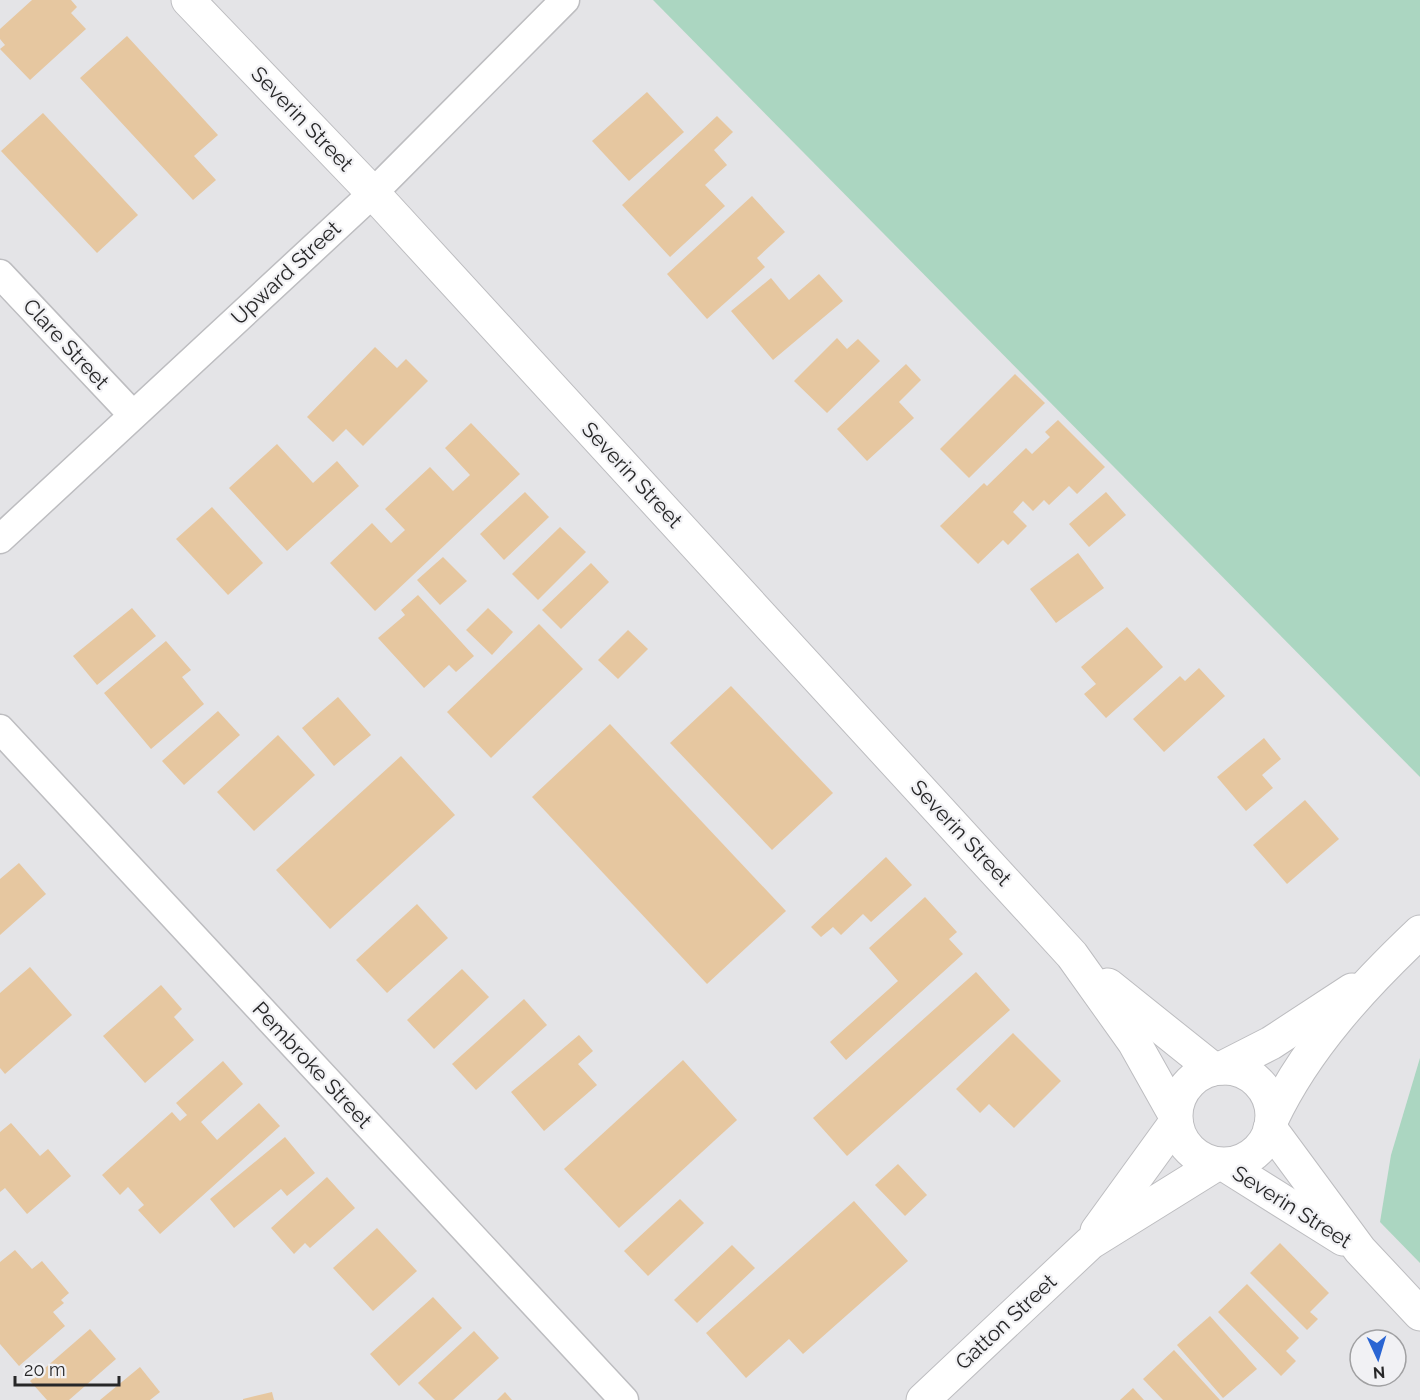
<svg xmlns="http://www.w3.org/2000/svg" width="1420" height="1400" viewBox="0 0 1420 1400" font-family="Raleway,sans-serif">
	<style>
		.green { fill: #abd6c1 }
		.building { fill: #e6c7a0 }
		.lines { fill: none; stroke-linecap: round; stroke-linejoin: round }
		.minor-casing { stroke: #bdbdc0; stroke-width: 31 }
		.tertiary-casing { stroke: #bdbdc0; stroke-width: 35 }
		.minor { stroke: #fff; stroke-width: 28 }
		.tertiary { stroke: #fff; stroke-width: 33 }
		.labels { text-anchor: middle; stroke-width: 4.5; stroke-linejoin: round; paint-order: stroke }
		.street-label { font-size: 21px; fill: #272728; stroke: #f1f1f4 }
	</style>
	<rect width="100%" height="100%" fill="#e4e4e7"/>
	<!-- green -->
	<g class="green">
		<polygon points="653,0 1420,0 1420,777"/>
		<polygon points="1420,1058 1420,1263 1380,1222 1391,1155"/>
	</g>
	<!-- building -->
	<g class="building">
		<polygon points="32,0 71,0 77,7 71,13 86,29 30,80 0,49 5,45 0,39 0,29"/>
		<polygon points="127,36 218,135 194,156 216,180 193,200 80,78"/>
		<polygon points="647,92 684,132 629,181 592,141"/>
		<polygon points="43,113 138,215 97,253 1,151"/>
		<polygon points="717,116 733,132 714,150 727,165 705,185 725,206 670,257 622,205"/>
		<polygon points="752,196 785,232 757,258 765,267 707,319 667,274"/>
		<polygon points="819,274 843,301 773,360 731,311 771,278 789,300"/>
		<polygon points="837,338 847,349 858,339 880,361 827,413 794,381"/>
		<polygon points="375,347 397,368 406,359 428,381 363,446 346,429 333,442 307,417"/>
		<polygon points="906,364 921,380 899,402 914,418 867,461 837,429"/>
		<polygon points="1015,374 1045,403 969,478 940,449"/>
		<polygon points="1058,420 1105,467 1077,494 1069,486 1049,505 1044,500 1033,511 1023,501 1013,512 1027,526 1008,545 1003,540 978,564 940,526 984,483 987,486 1026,448 1032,454 1050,437 1045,432"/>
		<polygon points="471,423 520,474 375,611 330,563 372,523 391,543 405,530 385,509 430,467 453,491 470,475 445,448"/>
		<polygon points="277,444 313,483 337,461 359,486 287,551 229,488"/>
		<polygon points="525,492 549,517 504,560 480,534"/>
		<polygon points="1106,492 1126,515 1089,547 1069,524"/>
		<polygon points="212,507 263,563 228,595 176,539"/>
		<polygon points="560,527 586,552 538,600 512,574"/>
		<polygon points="1078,553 1104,588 1056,623 1030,589"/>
		<polygon points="443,557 467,581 440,605 417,580"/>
		<polygon points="591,563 609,582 561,629 542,610"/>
		<polygon points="418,595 474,656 456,672 449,665 424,688 378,638 405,615 401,610"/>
		<polygon points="132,608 156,636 97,685 73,656"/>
		<polygon points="488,608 513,632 492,655 466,630"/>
		<polygon points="539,624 583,669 491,758 447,712"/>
		<polygon points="1127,627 1163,667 1106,718 1084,694 1096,684 1081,667"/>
		<polygon points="628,630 648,649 618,679 598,660"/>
		<polygon points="166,641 191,670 182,677 204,704 151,749 104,693"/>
		<polygon points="1199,668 1225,696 1164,752 1133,719 1180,676 1185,681"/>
		<polygon points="731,686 833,793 772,850 670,743"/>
		<polygon points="338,697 371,735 334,766 302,728"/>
		<polygon points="218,711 240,735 184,785 162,761"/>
		<polygon points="610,724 786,911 707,984 532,797"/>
		<polygon points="278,735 315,775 254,831 217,792"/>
		<polygon points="1264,738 1281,759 1262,775 1273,788 1246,811 1217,777"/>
		<polygon points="401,756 455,815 330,929 276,870"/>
		<polygon points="1305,800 1339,839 1287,884 1253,845"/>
		<polygon points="886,857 912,885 871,922 863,914 841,935 833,927 821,937 811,927"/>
		<polygon points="19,863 46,894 0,935 0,879"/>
		<polygon points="925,897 957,932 949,939 963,954 846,1060 830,1042 898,981 869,948"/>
		<polygon points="417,904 448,938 387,993 356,960"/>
		<polygon points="30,967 72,1015 5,1074 0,1068 0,993"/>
		<polygon points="462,969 489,997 434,1049 407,1020"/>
		<polygon points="976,972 1010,1010 847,1156 813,1118"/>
		<polygon points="161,985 182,1009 174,1017 194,1040 145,1083 103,1036"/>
		<polygon points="524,999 547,1025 476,1090 452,1064"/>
		<polygon points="1013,1033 1061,1081 1014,1128 989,1104 980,1113 956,1089"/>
		<polygon points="579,1035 593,1051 578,1064 597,1085 544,1131 511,1092"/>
		<polygon points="683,1060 737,1120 619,1228 564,1169"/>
		<polygon points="223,1061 243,1084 201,1122 217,1140 259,1103 280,1126 160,1234 138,1210 144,1205 128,1187 120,1195 102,1175 172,1112 180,1121 187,1115 176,1103"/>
		<polygon points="11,1123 40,1156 48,1149 71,1176 27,1214 5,1188 0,1192 0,1132"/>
		<polygon points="285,1137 315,1173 287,1196 281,1189 234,1228 210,1199"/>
		<polygon points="898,1164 927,1195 905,1216 875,1185"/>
		<polygon points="327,1177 355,1208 310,1248 305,1243 294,1254 271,1228"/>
		<polygon points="680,1199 704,1223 648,1276 624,1251"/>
		<polygon points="854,1201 908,1261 803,1354 789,1339 746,1378 706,1333"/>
		<polygon points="377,1228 417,1271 373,1311 333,1268"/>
		<polygon points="1280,1243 1329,1293 1310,1312 1318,1319 1307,1330 1250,1273"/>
		<polygon points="732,1245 755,1268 697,1323 674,1300"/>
		<polygon points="15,1250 32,1269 42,1261 69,1293 61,1300 64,1303 53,1312 65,1326 19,1366 0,1344 0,1262"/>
		<polygon points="1247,1284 1299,1338 1286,1351 1296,1361 1281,1376 1218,1312"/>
		<polygon points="433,1297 462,1328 399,1386 370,1354"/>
		<polygon points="1210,1316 1257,1369 1223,1398 1177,1345"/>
		<polygon points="90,1329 116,1359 69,1400 47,1400 30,1381"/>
		<polygon points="474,1331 499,1358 453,1400 435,1400 418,1383"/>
		<polygon points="1174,1350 1220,1400 1163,1400 1143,1379"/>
		<polygon points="140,1367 160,1392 150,1400 100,1400"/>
		<polygon points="1133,1388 1144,1400 1120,1400"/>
		<polygon points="272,1392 274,1400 243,1400 243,1399"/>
		<polygon points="505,1392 512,1400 497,1400"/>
	</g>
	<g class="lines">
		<defs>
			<g id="minor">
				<polyline points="0,274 132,414"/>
				<polyline points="0,539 373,193 565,0"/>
				<polyline points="0,729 624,1400"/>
			</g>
			<g id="tertiary">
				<polyline points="188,0 373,193 1072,955 1134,1042 1175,1115"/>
				<polyline points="1108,985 1213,1069"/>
				<circle cx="1224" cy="1116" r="48"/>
				<polyline points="1222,1068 1271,1043 1352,990"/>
				<path d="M1272,1119c34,-72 91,-133 148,-187"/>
				<polyline points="1270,1128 1360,1250 1420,1314"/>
				<polyline points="1225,1165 1343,1239"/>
				<polyline points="1097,1231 1176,1122"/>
				<polyline points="923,1400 1090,1243 1217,1164"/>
			</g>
		</defs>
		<!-- minor casing -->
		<use href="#minor" class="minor-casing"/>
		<!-- tertiary casing -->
		<use href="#tertiary" class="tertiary-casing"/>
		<!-- minor -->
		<use href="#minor" class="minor"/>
		<!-- tertiary -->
		<use href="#tertiary" class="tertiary"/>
	</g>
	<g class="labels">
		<!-- street labels -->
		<g class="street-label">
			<text transform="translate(302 119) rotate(46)" y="7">Severin Street</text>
			<text transform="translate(286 273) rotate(-43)" y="7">Upward Street</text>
			<text transform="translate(66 344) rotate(47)" y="7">Clare Street</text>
			<text transform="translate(632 475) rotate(47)" y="7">Severin Street</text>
			<text transform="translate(961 833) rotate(47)" y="7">Severin Street</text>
			<text transform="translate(312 1065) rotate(47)" y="7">Pembroke Street</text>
			<text transform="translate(1292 1207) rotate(32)" y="7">Severin Street</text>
			<text transform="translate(1006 1322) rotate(-43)" y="7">Gatton Street</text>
		</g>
	</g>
	<!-- north arrow -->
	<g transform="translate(1378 1358) rotate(176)"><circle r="28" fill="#f1f1f4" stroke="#a0a0a2" stroke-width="1.5"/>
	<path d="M0-4.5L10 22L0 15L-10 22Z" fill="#2a65d3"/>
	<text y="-9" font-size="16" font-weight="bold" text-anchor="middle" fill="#272728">N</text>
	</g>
	<!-- scale -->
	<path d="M15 1376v9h104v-9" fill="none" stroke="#272728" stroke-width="3"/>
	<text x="24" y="1376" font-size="18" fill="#272728" stroke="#f1f1f4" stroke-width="4.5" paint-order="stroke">20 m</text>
</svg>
